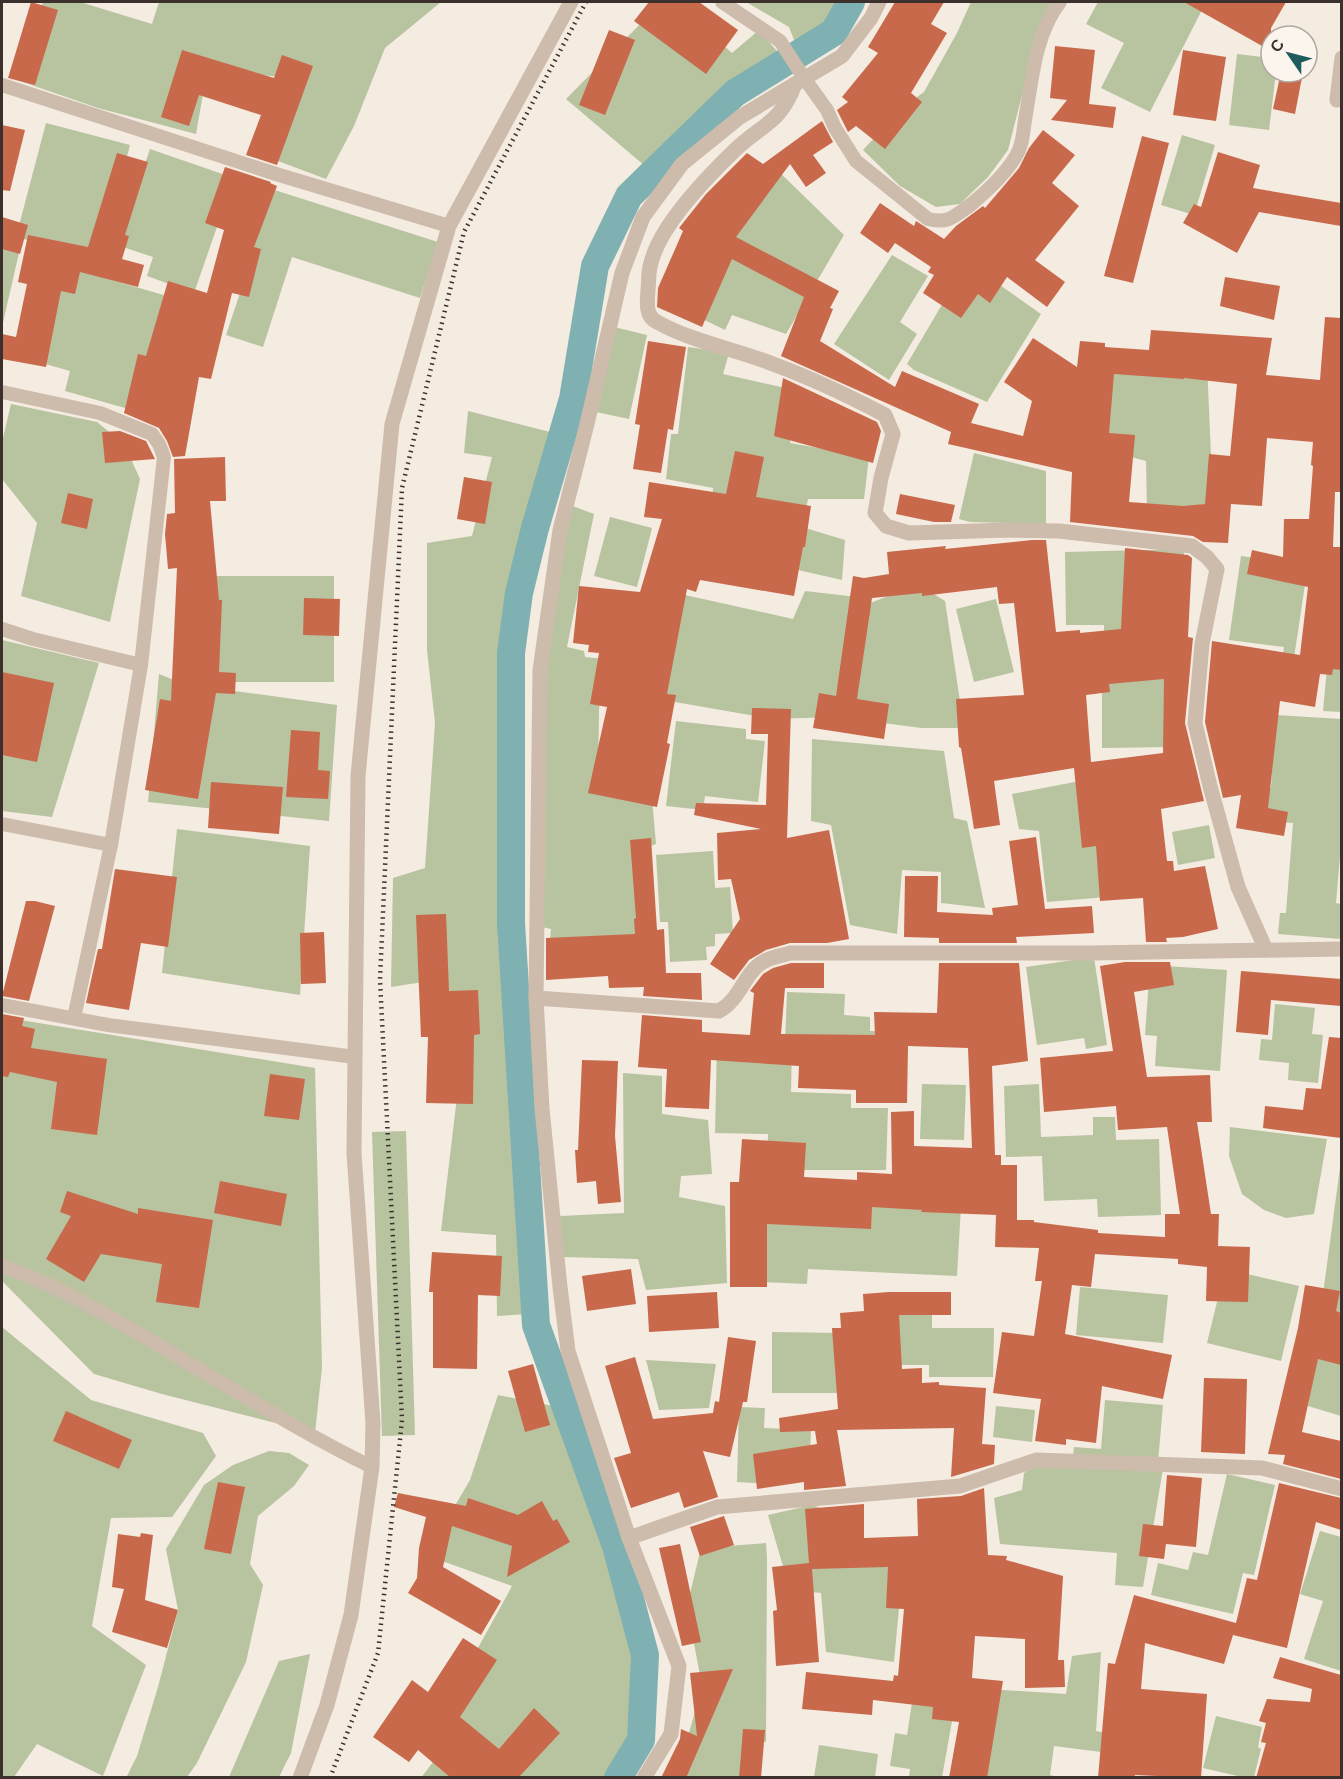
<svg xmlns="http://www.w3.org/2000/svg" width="1343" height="1779" viewBox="0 0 1343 1779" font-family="'DM Sans',sans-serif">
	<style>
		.green { fill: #b8c4a0 }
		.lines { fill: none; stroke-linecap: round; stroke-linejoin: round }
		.canal { stroke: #7fb0b2; stroke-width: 28 }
		.building { fill: #c8694b; fill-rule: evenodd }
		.service { stroke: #cdbbac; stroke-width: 14 }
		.minor { stroke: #cdbbac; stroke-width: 15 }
		.rail { stroke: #3b302b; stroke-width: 4.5; stroke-dasharray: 1.5 4.5; stroke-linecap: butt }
	</style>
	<rect width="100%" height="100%" fill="#f4ebe1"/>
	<!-- green -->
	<g class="green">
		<polygon points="43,2 80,2 152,24 159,2 441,2 385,48 354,126 326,179 270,158 284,77 207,71 196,134 98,108 17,80"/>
		<polygon points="662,2 674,2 732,53 759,30 781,56 730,89 645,166 566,99"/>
		<polygon points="746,2 843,2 829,25 796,45 789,27"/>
		<polygon points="971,2 1054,2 1030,64 1008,150 988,177 960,204 936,207 900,186 863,150 903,107 924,92 957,33"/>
		<polygon points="1098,2 1206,2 1150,112 1101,88 1124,43 1086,24"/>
		<polygon points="1237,54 1271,58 1271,72 1276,72 1269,130 1229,125"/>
		<polygon points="46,123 130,145 100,259 16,237"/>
		<polygon points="1182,135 1215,145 1194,215 1161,205"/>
		<polygon points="150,149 234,178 194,293 147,276 153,257 117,245"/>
		<polygon points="771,164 844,235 786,334 732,315 725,330 684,310"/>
		<polygon points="249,182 438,242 420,298 292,257 263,347 226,335 252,257"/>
		<polygon points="2,240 21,244 2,327"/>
		<polygon points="892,255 928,276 900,322 917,334 889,380 834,344"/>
		<polygon points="967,262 1041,314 987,402 914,370 907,364"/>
		<polygon points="56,264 174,298 132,410 65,391 70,371 28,359"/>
		<polygon points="614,327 647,335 629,419 596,412"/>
		<polygon points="688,347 729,353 723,374 794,390 790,443 869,457 864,499 808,499 802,527 845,540 842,580 772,564 708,536 713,488 666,479 671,434 678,434"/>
		<polygon points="1103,361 1207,363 1213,503 1147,512 1146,461 1097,448"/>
		<polygon points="11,404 97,422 124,444 140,479 110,622 21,596 37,523 2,479 2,442"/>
		<polygon points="468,411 554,433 511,589 504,652 502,926 511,1096 529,1314 497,1316 496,1235 441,1231 466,1022 436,980 391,987 393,878 425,868 435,723 427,650 427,543 472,536 492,457 464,453"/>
		<polygon points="974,453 1046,471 1046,524 970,522 959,519"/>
		<polygon points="570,505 594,514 567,647 584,651 585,657 604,659 599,710 598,788 652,798 656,844 637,851 644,960 549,950 551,929 542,927 545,652"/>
		<polygon points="610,517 652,528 637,587 594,576"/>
		<polygon points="1184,549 1184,580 1146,643 1104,644 1104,625 1066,625 1065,552"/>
		<polygon points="1241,556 1308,565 1292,671 1281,669 1284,647 1229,640"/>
		<rect x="215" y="576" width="119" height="106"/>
		<polygon points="918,584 945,601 964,728 921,728 838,717 773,719 669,701 656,656 685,595 793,619 805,591 857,597 868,604"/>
		<polygon points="996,599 1014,672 974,682 956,609"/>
		<polygon points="2,640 99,663 52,817 2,811"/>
		<polygon points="1328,657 1341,658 1341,712 1323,711"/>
		<polygon points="159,674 184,684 337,705 329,821 148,802"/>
		<polygon points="1168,679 1169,747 1102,748 1102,680"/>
		<polygon points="1276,715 1341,719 1342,833 1336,903 1341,904 1341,939 1278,934 1280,913 1286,913 1293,823 1241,819 1271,787"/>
		<polygon points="676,721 746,729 746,739 765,741 758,802 705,796 703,810 666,806"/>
		<polygon points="812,739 944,751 954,818 967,821 985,908 941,903 941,872 902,870 897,934 850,925 831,825 811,821"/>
		<polygon points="1085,780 1106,897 1047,902 1039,831 1019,829 1012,794"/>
		<polygon points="1209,825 1215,858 1178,865 1172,832"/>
		<polygon points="177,829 310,846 300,995 162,973"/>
		<polygon points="713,851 715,888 730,887 733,933 715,934 715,946 706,947 707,960 670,962 668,922 660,922 656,855"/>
		<polygon points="1094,957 1107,1045 1086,1049 1084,1038 1037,1045 1026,967"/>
		<polygon points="1150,965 1227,970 1220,1071 1155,1066 1157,1036 1145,1035"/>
		<polygon points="787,992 845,994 844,1015 870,1017 870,1031 904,1032 903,1063 785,1042"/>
		<polygon points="1275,1004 1315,1008 1312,1034 1323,1035 1318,1083 1288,1080 1289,1063 1259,1060 1261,1039 1272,1040"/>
		<polygon points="2,1017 315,1068 322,1368 315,1433 162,1394 94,1374 2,1281"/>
		<polygon points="717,1044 792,1045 791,1092 851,1094 851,1108 888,1108 886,1170 767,1170 768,1134 715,1133"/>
		<polygon points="623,1073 662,1076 662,1114 708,1120 712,1174 681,1176 679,1197 725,1206 727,1283 646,1290 638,1259 563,1257 560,1216 624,1213"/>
		<polygon points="922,1084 966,1085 964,1140 920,1139"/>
		<polygon points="1039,1084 1041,1137 1093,1135 1093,1117 1115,1117 1116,1140 1159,1139 1161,1215 1098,1217 1097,1199 1044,1201 1042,1156 1006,1157 1004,1086"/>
		<polygon points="1230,1127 1327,1139 1314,1214 1286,1218 1264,1210 1242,1194 1229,1156"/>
		<polygon points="406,1131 415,1435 382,1436 372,1132"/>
		<polygon points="1341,1160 1341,1416 1308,1406"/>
		<polygon points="847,1201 961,1206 957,1276 808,1269 807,1284 740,1281 743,1213"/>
		<polygon points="1225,1269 1299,1286 1281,1361 1207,1343"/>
		<polygon points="1080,1287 1168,1295 1163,1343 1076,1335"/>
		<polygon points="877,1308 932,1308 932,1328 994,1328 993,1377 929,1377 929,1365 877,1365"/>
		<polygon points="2,1327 91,1400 203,1433 216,1456 172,1517 111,1518 92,1626 146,1665 103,1776 37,1744 14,1777 2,1777"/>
		<polygon points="772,1332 840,1333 840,1393 772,1393"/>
		<polygon points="646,1360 716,1364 709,1408 659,1410"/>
		<polygon points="498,1395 553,1406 605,1540 638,1650 630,1736 608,1777 421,1778 450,1739 468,1666 512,1586 442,1561 443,1526 470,1480"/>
		<polygon points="1105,1400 1163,1405 1158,1462 1073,1455 1074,1447 1101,1449"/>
		<polygon points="996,1406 1035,1410 1032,1442 993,1437"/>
		<polygon points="739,1407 765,1408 764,1428 811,1430 810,1456 774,1484 737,1482"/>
		<polygon points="269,1451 289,1453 309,1465 294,1486 258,1516 250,1564 263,1585 246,1662 197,1763 187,1777 126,1778 137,1756 158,1687 178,1610 166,1549 204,1485 233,1465"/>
		<polygon points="1037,1464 1163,1469 1143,1587 1115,1585 1117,1553 1000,1544 994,1498 1022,1490 1024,1473"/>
		<polygon points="1227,1474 1275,1485 1254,1575 1243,1573 1233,1614 1151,1595 1158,1563 1188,1570 1193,1552 1208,1555"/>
		<polygon points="812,1505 858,1521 857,1551 904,1553 894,1662 826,1652 821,1593 790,1590 768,1515"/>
		<polygon points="1320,1531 1341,1537 1341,1671 1304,1659 1323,1601 1300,1594"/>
		<polygon points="766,1543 767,1557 766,1742 745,1740 744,1777 678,1778 677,1776 702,1686 687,1606 701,1548"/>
		<polygon points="1101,1652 1096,1731 1119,1735 1117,1754 1054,1746 1050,1775 1057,1777 952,1778 987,1689 1066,1694 1072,1656"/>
		<polygon points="310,1654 291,1753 279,1777 229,1777 279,1661"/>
		<polygon points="912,1703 954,1710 942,1777 909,1777 910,1769 890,1766 895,1733 907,1735"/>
		<polygon points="1216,1716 1262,1727 1258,1747 1261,1749 1254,1777 1242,1777 1203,1768"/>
		<polygon points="819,1745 878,1754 875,1777 814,1777"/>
	</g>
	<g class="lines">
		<!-- canal -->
		<polyline class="canal" points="618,1778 641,1740 645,1655 616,1546 536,1325 511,923 511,653 519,593 535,528 573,399 595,266 629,196 735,93 834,32 851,2"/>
	</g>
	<!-- building -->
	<g class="building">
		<polygon points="31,2 58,10 35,85 8,78"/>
		<polygon points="649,2 699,2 738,30 706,74 634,21"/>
		<polygon points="895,2 944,2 931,24 947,33 911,93 922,102 885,149 856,126 848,132 837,110 848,102 842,97 878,53 868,47"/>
		<polygon points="1184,2 1286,2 1271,28 1271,51"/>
		<polygon points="609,30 635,40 605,115 579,105"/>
		<polygon points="1055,46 1095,50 1089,104 1116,107 1113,128 1051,120 1067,100 1050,98"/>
		<polygon points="182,50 274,78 282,55 313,66 277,165 246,155 261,115 199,95 189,126 161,117"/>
		<polygon points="1183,50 1226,57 1216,121 1173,115"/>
		<polygon points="1281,72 1303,72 1295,114 1273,109"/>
		<path d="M822,121l11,21 -20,13 13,18 -20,14 -16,-23 -54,73 103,54 -9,17 3,1 -13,32 75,46 7,-16 77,33 -8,19 52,13 9,-35 -28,-19 29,-44 44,29 3,-26 25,2v4l44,3 2,-20 121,8 -6,37 54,5 5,-63 16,1v174h-6l-2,55h8v123l-8,-1 -1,6 -12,-1 -5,33 -35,-6 -12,107 20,4 -4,24 -48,-8 5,-33 -18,3 -18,-76 7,-81 88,14 8,-68 -61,-13 5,-24 31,7 1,-38h25l4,-53 -2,-1 2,-23 -46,-4 -5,68 -31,-2 -3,39 -25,-1 -10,-6 -123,-14 2,-50 -124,-28 3,-12 -170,-76 23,-59 -72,-38 -30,68 -45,-20 1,-19 25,-57 -4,-3 27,-34 41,-41 16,11zM1114,374l70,5v-1l53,6 -7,72 -21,-2 -4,50 -22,2 -54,-4 6,-67 -26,-2z"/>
		<polygon points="2,125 25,130 10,191 2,190"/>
		<polygon points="1043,130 1075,155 1052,183 1079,206 1035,260 1065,282 1047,307 1007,277 990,303 978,294 961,318 923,293 934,275 928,272 931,267 895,243 888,253 860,233 880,203 914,226 916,221 944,239 956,226 983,206 985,208 1019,168 1029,148"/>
		<polygon points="1142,136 1169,143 1133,283 1104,276"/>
		<polygon points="1218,152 1260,165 1253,188 1341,203 1341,226 1259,212 1237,253 1183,223 1194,204 1201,207"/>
		<polygon points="117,153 148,162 125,235 129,236 122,259 144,265 138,287 80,272 75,294 61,291 46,367 2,359 2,334 16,337 27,284 18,282 28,235 88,247"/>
		<polygon points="225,167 271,182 270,183 277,186 254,247 261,249 249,297 232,293 211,379 199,377 185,456 173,457 167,441 159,428 124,413 138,354 146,356 168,281 207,293 224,230 205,223"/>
		<polygon points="2,217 28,225 20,254 2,249"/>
		<polygon points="1225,277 1280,286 1274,320 1220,306"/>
		<polygon points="648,341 686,347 673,430 668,429 661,473 633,469 640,425 635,424"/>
		<polygon points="783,378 877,422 881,431 873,463 774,436"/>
		<polygon points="120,431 146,441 155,459 105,463 102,432"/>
		<polygon points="735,451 764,457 756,497 811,506 805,547 803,547 794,596 700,580 696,592 687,589 667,694 676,695 667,743 670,744 657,807 588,793 607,707 590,704 599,653 588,652 589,645 573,643 579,586 640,592 662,519 644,517 649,482 726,494"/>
		<polygon points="225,457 226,501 210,501 219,600 222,600 219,672 236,673 235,694 216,693 198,799 145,790 160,699 171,701 177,568 168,569 165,534 167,514 175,513 174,459"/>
		<polygon points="464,477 492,482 485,524 457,519"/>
		<polygon points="68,493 93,499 87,529 61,523"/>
		<polygon points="900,494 955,505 951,522 934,522 896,514"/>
		<path d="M1032,540h14l10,92 24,-2v3l41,-4 4,-81 63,7 4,3 -4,79 5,1 -8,85 19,78 -43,8 6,52h6l1,10 31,-5 13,63 -35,8 -17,1 1,4h-21l-3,-44 -43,3 -4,-55 -14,2 -8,-80 -80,13 6,44 -26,4 -13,-81 -2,-1 -3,-48 68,-4 -10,-92 -15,1 -2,-17 -75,9v-3l-50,5 -15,101 32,5 -5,35 -71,-11 6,-35 17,3 17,-120 11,2 25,-4 -2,-22 59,-6 -1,3zM1164,679l-1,74 -72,9 -5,-67 24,-3 -1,-8z"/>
		<polygon points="304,598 340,599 339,636 303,635"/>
		<polygon points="2,672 54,683 37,762 2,755"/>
		<polygon points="752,708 791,709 787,838 829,830 849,939 827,943 790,943 766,950 749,960 734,980 710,964 740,919 731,879 718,880 717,833 761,829 694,815 696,803 766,805 768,734 751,734"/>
		<polygon points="291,730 320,732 318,770 330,771 328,799 286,797"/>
		<polygon points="211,782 283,787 279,834 208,828"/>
		<polygon points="1036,837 1045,909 1092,906 1094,933 1016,937 1017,943 939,943 939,938 904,937 905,876 938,876 937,912 993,915 992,908 1018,905 1009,841"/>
		<polygon points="651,838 657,930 664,929 666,973 701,973 702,1000 643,996 644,987 609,988 608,976 546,980 546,938 635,934 634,919 636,918 630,840"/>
		<polygon points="115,869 177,877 168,947 141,943 129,1010 86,1003 98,949 102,949"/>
		<polygon points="26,901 35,901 55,906 29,1001 2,996"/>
		<polygon points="446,914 449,991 478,990 480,1034 474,1035 473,1104 426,1103 428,1037 421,1037 416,915"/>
		<polygon points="324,932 326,983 301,984 300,933"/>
		<polygon points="1125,962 1170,962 1174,985 1134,992 1147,1077 1210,1075 1212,1122 1197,1122 1211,1214 1219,1214 1218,1246 1250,1247 1248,1302 1206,1301 1207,1267 1178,1264 1178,1259 1095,1254 1091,1287 1072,1285 1065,1334 1172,1355 1163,1399 1102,1386 1096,1443 1066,1439 1066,1445 1035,1441 1041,1399 993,1393 1002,1332 1034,1336 1042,1281 1035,1281 1039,1248 995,1247 996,1215 921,1212 922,1210 872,1207 871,1229 767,1224 767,1287 730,1287 730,1182 739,1182 742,1139 806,1143 804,1177 857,1180 857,1172 892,1174 891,1112 914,1111 914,1146 972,1148 968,1048 908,1046 907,1103 856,1103 856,1090 798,1088 799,1066 711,1060 709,1109 665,1107 667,1069 638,1067 642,1015 702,1020 702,1032 750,1035 754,993 750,991 763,974 773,968 791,963 824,963 824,988 785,988 781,1034 875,1035 874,1012 937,1013 939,963 1019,963 1028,1061 992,1066 995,1155 1001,1155 1001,1165 1017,1165 1017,1220 1034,1220 1034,1222 1098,1230 1098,1233 1165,1237 1165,1214 1180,1214 1167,1127 1118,1130 1116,1106 1044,1112 1040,1058 1113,1051 1100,966"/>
		<polygon points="1241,971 1341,979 1341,1006 1271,1000 1268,1035 1236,1032"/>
		<polygon points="2,1014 24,1018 22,1026 35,1029 31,1048 107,1059 97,1135 51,1129 57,1082 10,1072 8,1077 2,1076"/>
		<polygon points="1329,1037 1341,1038 1341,1138 1263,1128 1265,1106 1303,1110 1306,1088 1321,1089"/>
		<polygon points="582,1060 618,1061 615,1136 621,1202 598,1204 596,1181 577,1183 575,1150 578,1150"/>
		<polygon points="270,1074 305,1079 299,1120 264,1116"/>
		<polygon points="220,1181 287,1194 281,1226 214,1213"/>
		<polygon points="67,1191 138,1214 138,1208 213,1220 199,1308 156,1302 162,1264 101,1254 84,1282 46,1259 71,1216 60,1212"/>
		<polygon points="432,1252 502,1256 500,1296 478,1295 477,1369 433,1368 433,1292 429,1292"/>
		<polygon points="631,1269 636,1304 587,1311 582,1276"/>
		<polygon points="1305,1285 1340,1291 1336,1311 1341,1313 1341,1365 1318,1359 1302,1432 1341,1441 1341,1479 1283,1464 1285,1455 1268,1454 1298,1328"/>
		<polygon points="717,1292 719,1328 649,1332 647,1296"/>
		<polygon points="889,1292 951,1292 951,1315 899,1315 902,1369 922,1368 922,1383 939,1382 939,1385 986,1388 982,1444 995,1445 994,1464 951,1477 954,1428 837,1430 846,1486 804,1490 804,1482 757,1489 753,1454 817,1444 815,1431 780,1432 779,1418 838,1409 832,1328 841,1328 840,1313 864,1311 863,1294"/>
		<polygon points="728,1337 756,1341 747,1402 743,1402 730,1457 703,1451 718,1497 684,1508 679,1492 631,1508 614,1458 631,1453 605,1366 635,1357 653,1419 713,1413 715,1401 719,1402"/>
		<polygon points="533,1364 550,1425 525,1432 508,1371"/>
		<polygon points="1204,1378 1247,1379 1245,1454 1201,1452"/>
		<polygon points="66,1411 132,1440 119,1469 53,1441"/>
		<polygon points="1167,1475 1202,1478 1196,1547 1166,1544 1164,1559 1139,1556 1143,1524 1163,1526"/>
		<polygon points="218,1482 245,1487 231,1554 204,1549"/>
		<polygon points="1279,1483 1341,1498 1341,1530 1316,1522 1287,1648 1233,1635 1224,1664 1145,1643 1141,1689 1207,1694 1201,1778 1135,1775 1134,1778 1098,1778 1108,1663 1115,1664 1134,1595 1236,1623 1247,1578 1257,1580"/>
		<polygon points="984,1488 988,1555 1007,1556 1006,1560 1063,1576 1058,1660 1064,1660 1065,1687 1025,1688 1025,1639 975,1636 972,1678 1003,1681 987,1778 949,1778 959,1722 932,1719 933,1707 873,1700 872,1715 802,1709 806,1672 893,1681 894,1675 898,1676 904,1609 886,1608 888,1567 812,1569 819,1662 776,1666 773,1611 777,1610 772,1567 809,1563 805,1509 864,1504 864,1538 918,1536 917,1499 961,1496"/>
		<polygon points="398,1493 466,1506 468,1498 518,1515 542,1501 553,1521 557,1519 570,1542 507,1577 512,1546 452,1526 443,1567 501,1601 481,1635 408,1593 417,1578 419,1548 426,1517 394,1507"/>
		<polygon points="724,1516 734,1545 700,1556 690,1527"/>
		<polygon points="141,1533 153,1535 145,1600 178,1610 167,1648 112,1632 124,1589 112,1587 118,1534 140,1537"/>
		<polygon points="680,1544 701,1642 682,1646 659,1548"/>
		<polygon points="463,1638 497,1660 460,1717 499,1749 534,1708 560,1733 518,1778 451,1778 418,1750 409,1762 373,1737 412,1680 428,1692"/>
		<polygon points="1280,1657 1341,1675 1341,1778 1256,1778 1266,1743 1261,1742 1266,1723 1259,1721 1267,1699 1310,1702 1312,1689 1273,1678"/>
		<polygon points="733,1669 686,1778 661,1778 680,1739 681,1729 697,1736 690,1673"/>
		<polygon points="743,1729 765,1730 761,1778 739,1778"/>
	</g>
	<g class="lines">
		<!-- service -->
		<g class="service">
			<path d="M722,2l58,39 24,37 23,32 8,18 21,33 72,58c19,5 26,-2 41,-13 16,-13 37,-33 47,-50 7,-11 7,-24 9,-36 7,-40 10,-86 35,-118"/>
			<polyline points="2,85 276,174 449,226"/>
			<polyline points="2,392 100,413 152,434 159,444 164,457 141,665 111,845 74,1018"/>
			<polyline points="2,629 33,639 141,665"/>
			<polyline points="2,824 111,845"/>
			<polyline points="2,1005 108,1025 355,1057"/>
			<path d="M2,1266c53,18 102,47 151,76 72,42 143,88 219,125"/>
		</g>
		<!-- minor -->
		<g class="minor">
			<path d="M795,84c-15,40 -33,40 -60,66 -28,27 -75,75 -84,113 -3,8 -2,18 -3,27 -1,12 -3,26 9,32 36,20 78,27 116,42 38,14 76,32 112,51l8,19 -12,44 -6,35 11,13 23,7 99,-3 51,1 133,15 15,11 10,12 -15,75 -7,79 15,63 28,101 28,63"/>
			<polyline points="1337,100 1342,58"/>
			<path d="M536,998l183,13c21,-11 25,-38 44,-49 8,-5 18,-6 27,-9h301l251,-4"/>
			<polyline points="629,1538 717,1507 960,1486 1036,1460 1262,1468 1342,1489"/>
			<polyline points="300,1778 327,1705 351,1615 372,1467 373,1423 354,1153 358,776 392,424 449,226 571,2"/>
			<polyline points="644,1778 671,1734 679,1666 629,1538 568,1351 560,1287 542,1109 536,998 540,670 560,530 587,424 622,273 643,217 682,164 740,117 842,56 871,18 879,2"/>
		</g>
		<!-- rail -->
		<polyline class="rail" points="330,1778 378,1653 402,1420 380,980 402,488 464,232 586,2"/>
	</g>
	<!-- border -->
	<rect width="1343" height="1779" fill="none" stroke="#3b302b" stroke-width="6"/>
	<!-- north arrow -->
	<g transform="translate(1289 54) rotate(305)"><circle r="28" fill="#fbf5ee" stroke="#aea6a0" stroke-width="1.5"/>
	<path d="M0-4.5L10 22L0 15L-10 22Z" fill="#1f5a5e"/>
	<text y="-9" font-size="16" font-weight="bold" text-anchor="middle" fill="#3b302b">С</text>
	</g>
</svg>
